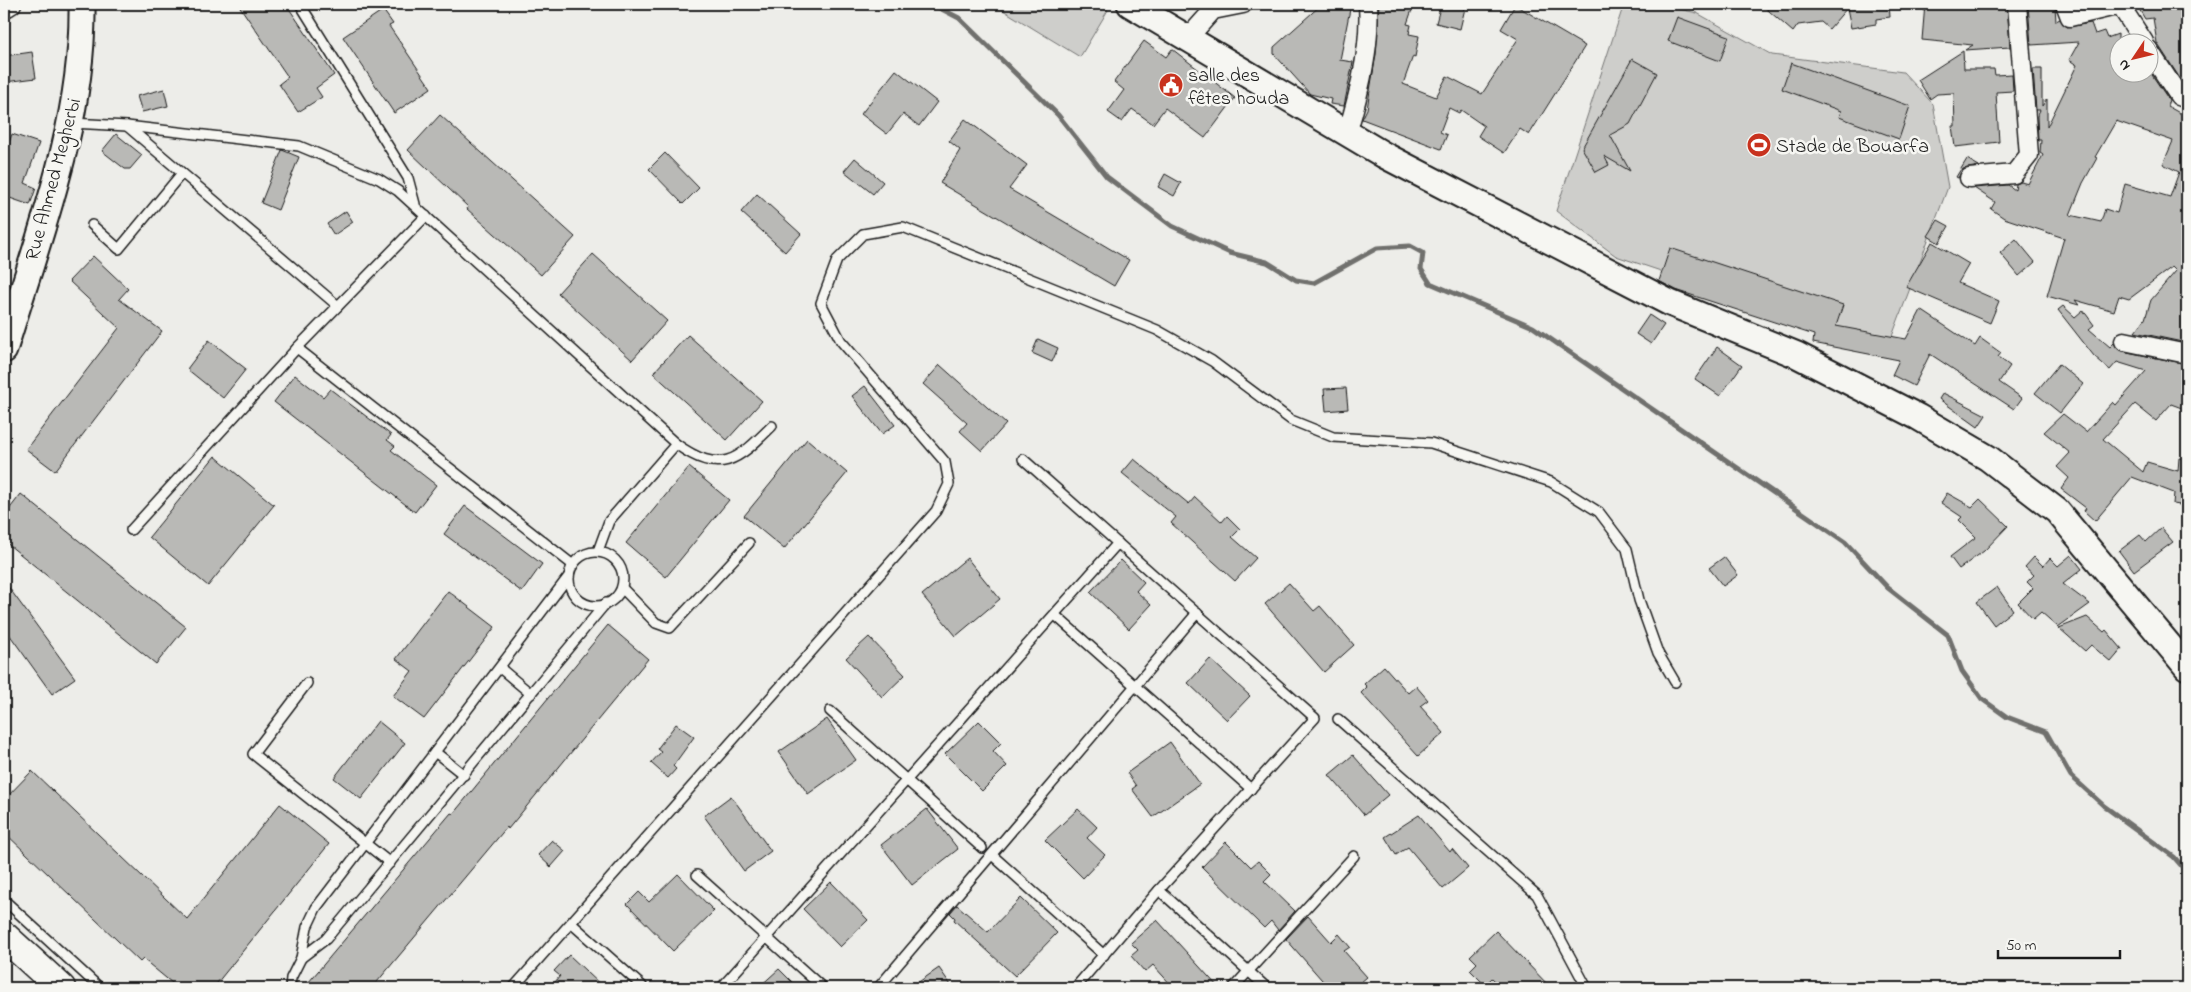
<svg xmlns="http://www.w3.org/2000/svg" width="2191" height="992" viewBox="0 0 2191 992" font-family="'Indie Flower',sans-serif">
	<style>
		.green { fill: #cececb; stroke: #757574 }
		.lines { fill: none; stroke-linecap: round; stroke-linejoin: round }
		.stream { stroke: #6f6f6d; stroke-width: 5 }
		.building { fill: #b9b9b6; stroke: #1c1c1c; fill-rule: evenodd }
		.lane-casing { stroke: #1c1c1c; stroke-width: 12 }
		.street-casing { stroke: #1c1c1c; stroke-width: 21 }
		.secondary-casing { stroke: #1c1c1c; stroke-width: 29 }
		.primary-casing { stroke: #1c1c1c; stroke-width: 31 }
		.lane { stroke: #f6f6f2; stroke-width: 9 }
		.street { stroke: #f6f6f2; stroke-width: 18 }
		.secondary { stroke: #f6f6f2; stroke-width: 25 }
		.primary { stroke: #f6f6f2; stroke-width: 28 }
		.labels { text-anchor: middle; stroke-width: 5; stroke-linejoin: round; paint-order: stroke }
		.poi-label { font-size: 20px; fill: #1c1c1c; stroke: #f6f6f2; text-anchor: start }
		.street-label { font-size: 20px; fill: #1c1c1c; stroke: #f6f6f2 }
	</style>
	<rect width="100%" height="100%" fill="#edede9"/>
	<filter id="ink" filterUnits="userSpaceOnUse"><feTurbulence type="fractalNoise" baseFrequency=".02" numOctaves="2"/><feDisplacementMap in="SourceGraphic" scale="10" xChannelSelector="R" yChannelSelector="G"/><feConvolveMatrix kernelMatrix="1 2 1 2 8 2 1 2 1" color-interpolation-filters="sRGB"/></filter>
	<g filter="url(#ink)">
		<!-- green -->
		<g class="green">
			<polygon points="993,4 1098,4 1108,10 1080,57"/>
			<polygon points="1624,4 1657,4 1697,13 1772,55 1903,72 1933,104 1948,187 1891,339 1846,333 1616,256 1556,211"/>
		</g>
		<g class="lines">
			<!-- stream -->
			<polyline class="stream" points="932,4 959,18 1058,115 1107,177 1172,226 1230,253 1267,262 1296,280 1314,283 1377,248 1410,246 1423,253 1421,269 1430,283 1533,327 1845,542 1888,588 1948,635 1962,671 1982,699 2007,717 2046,732 2071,776 2104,806 2174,857 2187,872"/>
		</g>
		<!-- building -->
		<g class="building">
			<polygon points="238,4 286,4 334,75 316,88 322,97 298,112 279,84 288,77"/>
			<polygon points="1322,4 1351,4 1340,60 1353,62 1344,106 1330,104 1331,99 1310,94 1274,54 1274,47"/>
			<polygon points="1379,4 1414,4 1407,24 1411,25 1409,34 1419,36 1415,57 1413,56 1403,84 1436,97 1447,76 1482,94 1518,39 1501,29 1515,5 1585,46 1529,135 1520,129 1504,153 1478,136 1484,126 1461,110 1459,113 1449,108 1440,132 1447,135 1441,149 1362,119 1367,109 1376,54"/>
			<polygon points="1441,4 1466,4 1460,29 1436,23"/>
			<polygon points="1761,4 1889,4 1890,17 1876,19 1876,24 1851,28 1847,8 1829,29 1821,22 1798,25 1793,32"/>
			<polygon points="1925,4 2007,4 2010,47 1965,50 1973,45 1922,40"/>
			<path d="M2028,4h19v3h8l1,14 4,-2 7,8 24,-4 4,11 9,-3 3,7 11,-4v38h30v-3l21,31 -2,6 18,10 2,-5v232l-52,-11 10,-13 6,-19 25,-29 -4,-4 -43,32 -10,-3 -5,15 -39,-11 4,5 -32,-9 17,-58 -60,-20 -13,-9 4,-7 -21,-14 34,-3 7,5 1,-6 5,-2 7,2 15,-29 -3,-2 1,-13h-3l-1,-24 3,-6h-4l-3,-41h9v37l5,-7v28l30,-62 -8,-5 10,-18 -48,3zM2116,121l57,20 -10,23 16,8 -9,25 -45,-13 -8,29 -12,-4 -4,13 -31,-7 13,-32 14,-25 -2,-1z"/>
			<polygon points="2136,4 2187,4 2187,84 2183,83 2157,43 2153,18 2145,19"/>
			<polygon points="383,10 393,24 389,26 431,88 394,113 343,37"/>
			<polygon points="1677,17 1729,36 1720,61 1668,41"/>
			<polygon points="1144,41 1166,57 1172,49 1235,98 1205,138 1165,108 1153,124 1132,109 1122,122 1108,112 1124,90 1114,82"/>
			<polygon points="1963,51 1964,69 1994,69 1995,75 2012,74 2013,91 1996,92 1999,142 1955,147 1952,126 1955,126 1954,93 1937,94 1930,99 1918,80"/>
			<polygon points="32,52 36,78 5,82 4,56"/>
			<polygon points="1632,59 1657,73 1630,124 1610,135 1630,171 1604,156 1609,165 1596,172 1582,148"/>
			<polygon points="1791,63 1910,106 1899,139 1839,117 1841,111 1782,89"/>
			<polygon points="896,70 937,102 919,126 903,114 887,134 861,114"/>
			<polygon points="164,89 168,106 142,112 137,96"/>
			<polygon points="440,115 575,237 541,275 467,209 468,207 408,150"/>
			<polygon points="965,119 1027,165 1009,189 1129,260 1114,286 940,183 960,150 949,141"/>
			<polygon points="12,134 39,143 25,183 36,188 30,205 4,196 4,157"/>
			<polygon points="116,134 142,155 130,169 125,169 102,151"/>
			<polygon points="282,150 299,157 278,210 261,203"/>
			<polygon points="665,153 699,188 683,204 649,169"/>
			<polygon points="855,158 883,182 873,194 844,171"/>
			<polygon points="1967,159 1979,166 1963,169 1958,178 1956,177"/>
			<polygon points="1165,174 1181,183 1174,196 1158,187"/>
			<polygon points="757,194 801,234 785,252 741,212"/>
			<polygon points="346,211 353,222 334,235 327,224"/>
			<polygon points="1938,220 1949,226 1939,243 1928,236"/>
			<polygon points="2016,239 2035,262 2019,276 2000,253"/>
			<polygon points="1932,242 1969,264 1958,283 1999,301 1990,323 1906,287"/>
			<polygon points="1670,248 1843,305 1836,326 1906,339 1921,310 1975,346 1980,338 2001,353 1998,357 2010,366 1999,382 2022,398 2014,409 1930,354 1914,386 1892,375 1899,360 1813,343 1814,335 1676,290 1659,281"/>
			<polygon points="593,254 667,321 632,360 558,293"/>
			<polygon points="93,256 128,289 119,299 162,331 55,471 26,449 119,328 69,281"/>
			<polygon points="2063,306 2075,317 2083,310 2094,325 2089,329 2110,347 2114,343 2122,351 2187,364 2187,410 2171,404 2156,421 2135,404 2103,439 2143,472 2147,462 2178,471 2179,458 2187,459 2187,506 2173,504 2174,493 2132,477 2095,521 2084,511 2086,508 2061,489 2069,478 2057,467 2070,453 2044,432 2063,414 2086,432 2113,402 2116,405 2146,371 2117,362 2110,370 2094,356 2058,310"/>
			<polygon points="1649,315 1664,325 1651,344 1636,334"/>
			<polygon points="688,335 762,401 727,440 653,373"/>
			<polygon points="1038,339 1058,348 1052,362 1032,353"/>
			<polygon points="209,340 246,369 223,398 187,369"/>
			<polygon points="1717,347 1742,365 1720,396 1695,379"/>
			<polygon points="2059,364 2083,384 2060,413 2035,393"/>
			<polygon points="940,365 1006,424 982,451 960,431 967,423 923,384"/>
			<polygon points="295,375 323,397 330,389 391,435 387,440 395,446 391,450 436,485 415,512 274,402"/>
			<polygon points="865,386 895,425 882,434 852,396"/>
			<polygon points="1346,388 1348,409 1326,411 1324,389"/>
			<polygon points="1943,393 1986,415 1978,427 1939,399"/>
			<polygon points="807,439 847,473 784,549 744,516"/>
			<polygon points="215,456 274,505 208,586 149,537"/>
			<polygon points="1134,459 1189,504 1195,497 1222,522 1227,516 1240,529 1232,537 1256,558 1235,581 1171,523 1176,517 1122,473"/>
			<polygon points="689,467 729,500 666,577 626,543"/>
			<polygon points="1947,493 1972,507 1980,499 2008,526 1984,551 1959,569 1950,557 1976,537 1959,520 1962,517 1941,503"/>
			<polygon points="21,494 186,627 156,664 4,541 4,516"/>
			<polygon points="465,506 542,564 522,592 444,534"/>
			<polygon points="2161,528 2173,542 2134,571 2119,551 2140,535 2146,542"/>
			<polygon points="2071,555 2082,569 2063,584 2090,604 2058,627 2041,612 2033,619 2018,603 2033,588 2027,582 2034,575 2025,567 2034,557 2043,566 2050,558 2058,566"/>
			<polygon points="1724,557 1738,575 1723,586 1709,568"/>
			<polygon points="967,558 1000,599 956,636 922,595"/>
			<polygon points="1121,560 1144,582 1136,591 1151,605 1129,629 1090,592"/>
			<polygon points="4,581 75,678 52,694 4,627"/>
			<polygon points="1289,583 1314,611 1320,606 1354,645 1324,672 1265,604"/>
			<polygon points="1997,587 2013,610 1994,625 1977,602"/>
			<polygon points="448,591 495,627 424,719 393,696 412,671 396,659"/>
			<polygon points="2087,617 2104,632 2106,630 2122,649 2111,662 2091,645 2085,651 2059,628"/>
			<polygon points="608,625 648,659 508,829 507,827 372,988 315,988 308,983 451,813 453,814"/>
			<polygon points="869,637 905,675 882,697 846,658"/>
			<polygon points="1210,659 1250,696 1227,720 1188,683"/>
			<polygon points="1384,666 1408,693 1416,686 1428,700 1420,706 1444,733 1418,756 1361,693 1367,687 1364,684"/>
			<polygon points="827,719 856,760 808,794 779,752"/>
			<polygon points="378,721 405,743 361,799 334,778"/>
			<polygon points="979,721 1001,743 993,751 1007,766 982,791 945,754"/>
			<polygon points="676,724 694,737 673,766 676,769 668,778 651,763 661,752 657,749"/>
			<polygon points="1170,742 1200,784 1153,817 1132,789 1136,786 1127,773"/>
			<polygon points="1353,755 1388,795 1364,815 1329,775"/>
			<polygon points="32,771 187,919 280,804 329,844 213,988 178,988 143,959 140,962 4,832 4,800"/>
			<polygon points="731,796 771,851 744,871 704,816"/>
			<polygon points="927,809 958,849 912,885 881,845"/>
			<polygon points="1078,809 1097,827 1087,838 1105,855 1083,878 1045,840"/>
			<polygon points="1419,815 1450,852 1452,849 1468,868 1443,889 1408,847 1396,855 1385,837"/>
			<polygon points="552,840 565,851 551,867 538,855"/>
			<polygon points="1226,842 1251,867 1258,861 1271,874 1264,881 1295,911 1278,930 1271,921 1264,928 1202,867"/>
			<polygon points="678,874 714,911 673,951 627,904 639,892 649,902"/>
			<polygon points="831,882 868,920 840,947 803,909"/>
			<polygon points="1021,898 1057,933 1015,976 954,920 955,918 950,913 957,905 988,932"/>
			<polygon points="1308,916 1331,942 1339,934 1350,947 1344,951 1367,977 1354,988 1329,988 1286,939"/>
			<polygon points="1157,920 1219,988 1174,988 1153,965 1145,972 1131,956 1138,950 1131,943"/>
			<polygon points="1496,931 1551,988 1502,988 1492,978 1485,985 1470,970 1477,963 1470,956"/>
			<polygon points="569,955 604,988 550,988 560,976 554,971"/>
			<polygon points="939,968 953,988 910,988"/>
			<polygon points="779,969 798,988 758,988"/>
		</g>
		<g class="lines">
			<defs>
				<g id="lane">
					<polyline points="300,4 408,178 415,204"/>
					<polyline points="72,123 127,126 299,146 379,179 398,191 676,444 609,521 598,551"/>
					<polyline points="127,126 338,306"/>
					<polyline points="92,225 119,249 182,173"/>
					<polyline points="297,348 573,565"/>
					<path d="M676,444c45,32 61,17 96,-18"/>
					<polyline points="1023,459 1315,718 1159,890 1075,988"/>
					<polyline points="131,530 297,348 426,216"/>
					<circle cx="596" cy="579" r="27"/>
					<polyline points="623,589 656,623 670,628 749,543"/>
					<polyline points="1055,615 1251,789"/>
					<polyline points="500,668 531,694"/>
					<polyline points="307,683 253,754 390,863"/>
					<polyline points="830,711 982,848"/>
					<polyline points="1338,719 1537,895 1587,988"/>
					<polyline points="435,752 464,775"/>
					<polyline points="992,855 1104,955"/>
					<polyline points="697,875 823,988"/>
					<polyline points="1159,890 1267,988"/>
					<polyline points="4,900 100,988"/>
					<polyline points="571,923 642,986 640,988"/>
					<polyline points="301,958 326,939 606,603"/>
					<polyline points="290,988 291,978 301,958 307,927 316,908 569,576"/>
					<polyline points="513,988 936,511 949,484 945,462 841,341 821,303 837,260 863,234 903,227 1157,330 1212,361 1291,420 1333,437 1431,443 1551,482 1599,512 1627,549 1639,600 1658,653 1675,682"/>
					<polyline points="721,988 1118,543"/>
					<polyline points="878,988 1197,613"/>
					<polyline points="1233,988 1354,856"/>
				</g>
				<g id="street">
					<polyline points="2065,4 2070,17 2120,5 2144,42"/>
					<polyline points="4,9 12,4"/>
					<polyline points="1188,38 1213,10 1243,4"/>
					<polyline points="2148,49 2179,96 2187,99"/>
					<path d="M1347,133c12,-38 24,-89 21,-129"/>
					<polyline points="1969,178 2014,174 2029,155 2017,4"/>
					<polyline points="2124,341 2187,354"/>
				</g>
				<g id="secondary">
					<polyline points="1130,4 1384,155 1670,303 1797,355 1918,417 1988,458 2057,511 2187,667"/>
					<path d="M4,350c34,-112 80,-228 78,-346"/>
				</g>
				<polyline id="primary" points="4,936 61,988"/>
			</defs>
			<!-- lane casing -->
			<use href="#lane" class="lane-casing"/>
			<!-- street casing -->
			<use href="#street" class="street-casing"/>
			<!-- secondary casing -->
			<use href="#secondary" class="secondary-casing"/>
			<!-- primary casing -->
			<use href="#primary" class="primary-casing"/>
			<!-- lane -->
			<use href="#lane" class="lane"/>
			<!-- street -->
			<use href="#street" class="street"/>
			<!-- secondary -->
			<use href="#secondary" class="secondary"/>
			<!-- primary -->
			<use href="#primary" class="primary"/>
		</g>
	</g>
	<!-- icons -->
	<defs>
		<symbol id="civic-disc" viewBox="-11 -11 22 22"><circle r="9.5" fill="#c8321e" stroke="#f6f6f2"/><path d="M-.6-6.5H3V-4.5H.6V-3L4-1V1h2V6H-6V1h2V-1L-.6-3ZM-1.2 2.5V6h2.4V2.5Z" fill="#fff"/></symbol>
		<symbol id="stadium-disc" viewBox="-11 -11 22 22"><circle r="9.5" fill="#c8321e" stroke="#f6f6f2"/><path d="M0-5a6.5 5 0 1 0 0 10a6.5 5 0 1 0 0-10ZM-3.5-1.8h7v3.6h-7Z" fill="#fff"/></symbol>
	</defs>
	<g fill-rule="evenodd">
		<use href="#civic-disc" x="1157" y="71" width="28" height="28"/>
		<use href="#stadium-disc" x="1745" y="131" width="28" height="28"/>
	</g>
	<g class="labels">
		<!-- poi labels -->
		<g class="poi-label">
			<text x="1188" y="81">salle des<tspan x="1188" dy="23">fêtes houda</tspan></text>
			<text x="1776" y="152">Stade de Bouarfa</text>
		</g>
		<!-- street labels -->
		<g class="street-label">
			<text transform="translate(52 179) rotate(-75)" y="7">Rue Ahmed Megherbi</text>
		</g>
	</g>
	<!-- margin -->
	<rect width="2191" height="992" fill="none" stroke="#f6f6f2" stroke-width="20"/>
	<rect x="10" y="10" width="2171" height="972" fill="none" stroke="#1c1c1c" stroke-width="2" filter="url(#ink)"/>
	<!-- north arrow -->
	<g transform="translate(2134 58) rotate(235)"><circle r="24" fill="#f6f6f2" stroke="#9f9f9c"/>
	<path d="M0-4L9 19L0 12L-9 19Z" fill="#c8321e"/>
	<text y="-8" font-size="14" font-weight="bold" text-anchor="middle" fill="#1c1c1c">N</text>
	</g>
	<!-- scale -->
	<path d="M1998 950v8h122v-8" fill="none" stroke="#1c1c1c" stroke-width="2.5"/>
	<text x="2006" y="950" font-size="15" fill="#1c1c1c" stroke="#f6f6f2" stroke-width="4" paint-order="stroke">50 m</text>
</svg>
